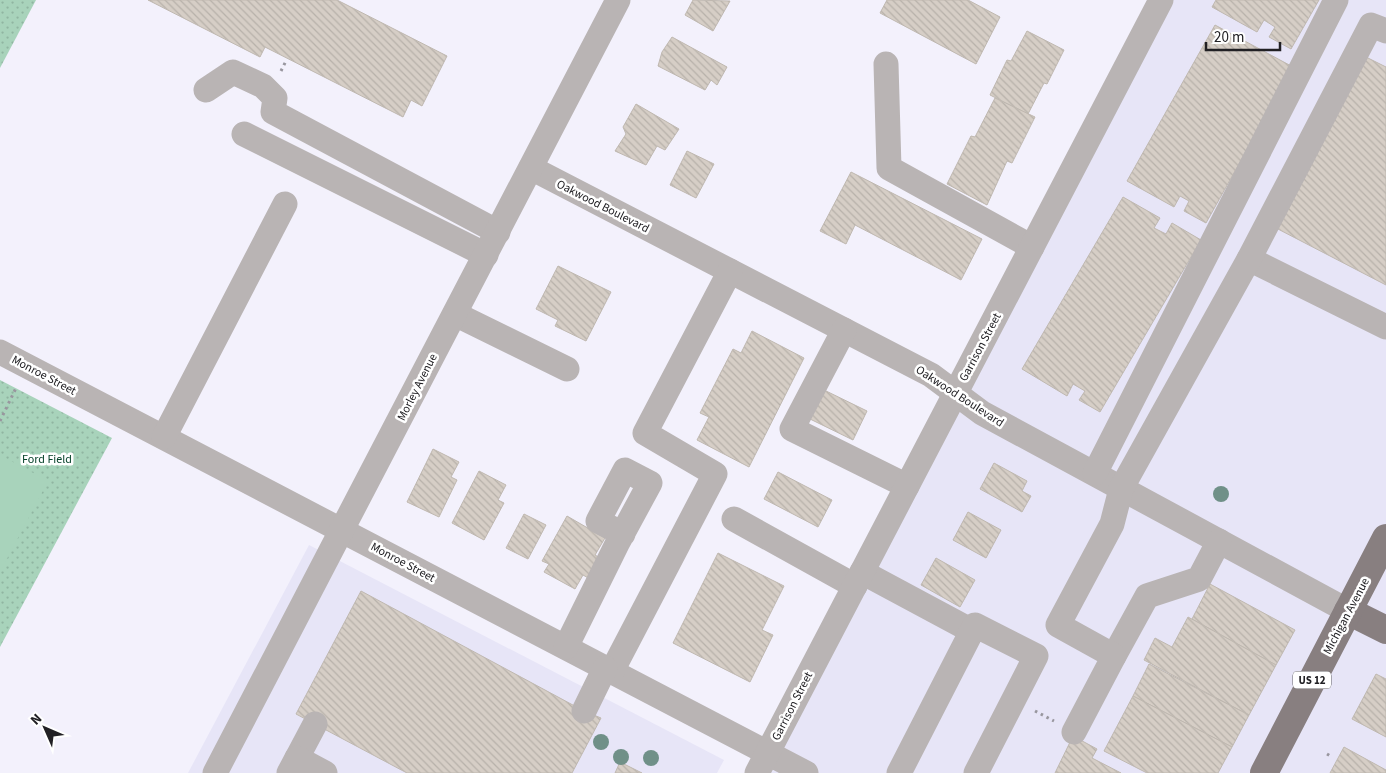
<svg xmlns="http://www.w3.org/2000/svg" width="1386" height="773" viewBox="0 0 1386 773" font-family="'Source Sans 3',sans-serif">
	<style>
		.built { fill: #e7e5f7 }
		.grass { fill: url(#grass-dots) }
		.pitch { fill: #a8d3bb }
		.building { fill: url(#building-back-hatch); stroke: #bfb8b0 }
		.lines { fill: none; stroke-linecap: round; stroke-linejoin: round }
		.path { stroke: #98969e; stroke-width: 3; stroke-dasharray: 2.5 4; stroke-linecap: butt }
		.minor { stroke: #b9b4b4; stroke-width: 25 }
		.major { stroke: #887f80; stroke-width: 28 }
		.tree { fill: #709088 }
		.labels { text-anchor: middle; stroke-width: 5; stroke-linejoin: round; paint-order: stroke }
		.shield { fill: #fff; stroke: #646366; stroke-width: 1 }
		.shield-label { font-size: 11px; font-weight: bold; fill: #212024 }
		.street-label { font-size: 12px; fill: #212024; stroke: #fff }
		.park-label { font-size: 12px; fill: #054129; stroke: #fff }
	</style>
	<defs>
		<pattern id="grass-dots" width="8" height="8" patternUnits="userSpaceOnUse" patternTransform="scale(1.25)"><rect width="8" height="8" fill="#a8d3bb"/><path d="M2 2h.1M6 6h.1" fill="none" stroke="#90b5a1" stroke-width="1.8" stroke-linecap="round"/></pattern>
		<pattern id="building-back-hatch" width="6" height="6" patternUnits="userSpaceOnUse" patternTransform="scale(1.25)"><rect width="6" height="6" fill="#d6cec6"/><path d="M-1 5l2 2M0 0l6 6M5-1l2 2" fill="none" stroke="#b7b1aa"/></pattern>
	</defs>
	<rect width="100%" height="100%" fill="#f3f1fc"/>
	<!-- built -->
	<g class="built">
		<polygon points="1161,0 1386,0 1386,773 757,773"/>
		<polygon points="309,545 724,760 717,773 188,773"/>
	</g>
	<!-- grass -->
	<g class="grass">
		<polygon points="0,0 36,0 0,68"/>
		<polygon points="0,380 112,438 0,647"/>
	</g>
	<!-- pitch -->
	<polygon class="pitch" points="0,455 48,481 0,572"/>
	<!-- building -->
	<g class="building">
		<polygon points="148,0 337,0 447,56 422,106 411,100 403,117 265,47 260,57"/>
		<polygon points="693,0 730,1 713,31 685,15"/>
		<polygon points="887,0 968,0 1000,17 976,64 880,13"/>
		<polygon points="1216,0 1319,0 1291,49 1269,37 1275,27 1264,20 1257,32 1212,7"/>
		<polygon points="1215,25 1293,67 1206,223 1184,211 1189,201 1180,196 1174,207 1127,181"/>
		<polygon points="1027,31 1064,50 1047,84 1044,83 1028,114 990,95 1007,60 1011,61"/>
		<polygon points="672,37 727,67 717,85 711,80 705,90 658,66 662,52"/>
		<polygon points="1366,57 1386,67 1386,285 1276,228"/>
		<polygon points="995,98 1035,117 1012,163 1007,161 987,205 947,184 971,136 975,137"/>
		<polygon points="636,104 679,129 665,150 657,146 646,165 615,151 626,134 623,127"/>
		<polygon points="687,151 714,164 696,198 670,185"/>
		<polygon points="851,172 982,239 961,280 855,225 846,244 820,231"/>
		<polygon points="1123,197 1160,218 1154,228 1166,234 1172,223 1201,240 1100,412 1079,400 1085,391 1073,384 1067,396 1022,369"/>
		<polygon points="558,266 611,292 586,341 555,326 558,320 536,309"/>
		<polygon points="752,331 804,358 749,467 697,440 709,417 700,413 733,349 741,353"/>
		<polygon points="824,390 867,411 853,440 810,419"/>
		<polygon points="433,449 459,462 451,477 457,480 439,517 407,502"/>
		<polygon points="994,463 1027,481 1022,491 1031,496 1022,512 980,489"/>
		<polygon points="479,471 506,485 498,500 504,503 484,540 452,523"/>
		<polygon points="778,472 832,500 818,527 764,499"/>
		<polygon points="968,512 1001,530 986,558 953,540"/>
		<polygon points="524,514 546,525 528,559 506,548"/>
		<polygon points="567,516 605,538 595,555 602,559 590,579 583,575 575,589 544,572 549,564 542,561"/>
		<polygon points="718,553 784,586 762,630 773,635 750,682 673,643"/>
		<polygon points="936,558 975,580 960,607 921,585"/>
		<polygon points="1210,584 1295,630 1276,665 1192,619"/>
		<polygon points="361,591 584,711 601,718 572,773 407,773 296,714"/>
		<polygon points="1188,617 1276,665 1249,715 1144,660 1155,638 1172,647"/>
		<polygon points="1149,664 1249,715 1232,747 1133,696"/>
		<polygon points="1376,674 1386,679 1386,737 1352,719"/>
		<polygon points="1133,696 1232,747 1218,773 1147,773 1104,751"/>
		<polygon points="1073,736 1097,749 1092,758 1121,773 1055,773"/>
		<polygon points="1344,747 1386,770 1386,773 1330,773"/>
		<polygon points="620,762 642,773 615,773"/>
	</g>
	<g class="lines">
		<!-- path -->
		<g class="path">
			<polyline points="281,71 286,61"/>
			<polyline points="0,421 16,388"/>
			<polyline points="1035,711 1054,721"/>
			<polyline points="1327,754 1332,757"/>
		</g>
		<!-- minor -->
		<g class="minor">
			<polyline points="886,64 889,168 1032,247"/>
			<polyline points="206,90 233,72 263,86 275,98 273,112 498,232"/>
			<polyline points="244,134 486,255"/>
			<polyline points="531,168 931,375 982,413 1348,611"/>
			<polyline points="1249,259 1386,327"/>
			<polyline points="455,314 567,369"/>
			<polyline points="844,330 792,429 907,486"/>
			<polyline points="0,352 806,773"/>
			<polyline points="164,437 285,204"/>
			<polyline points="1095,473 1336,0"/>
			<polyline points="734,519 855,586"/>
			<polyline points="862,572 972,631"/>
			<polyline points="566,647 618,542 650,483 625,470 598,521 623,534"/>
			<polyline points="1114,656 1147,596 1199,579 1219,541"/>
			<polyline points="612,671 715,474 645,433 730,271"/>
			<polyline points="584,711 605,668"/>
			<polyline points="1074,732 1114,656 1058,625 1112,524 1121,489 1249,259 1371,25 1386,31"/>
			<polyline points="297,758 315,724"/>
			<polyline points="215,773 618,0"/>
			<polyline points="289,773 297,758 325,773"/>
			<polyline points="757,773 1161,0"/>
			<polyline points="899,773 975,625 1036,656 976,773"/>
		</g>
		<!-- major -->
		<g class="major">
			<polyline points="1348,611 1386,630"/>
			<polyline points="1264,773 1386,538"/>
		</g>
	</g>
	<!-- trees -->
	<g class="tree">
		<circle cx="1221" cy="494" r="8"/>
		<circle cx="601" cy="742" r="8"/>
		<circle cx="621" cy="757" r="8"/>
		<circle cx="651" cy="758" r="8"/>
	</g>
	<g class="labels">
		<!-- shield labels -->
		<rect class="shield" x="1293" y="671.5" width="38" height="17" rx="4"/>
		<g class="shield-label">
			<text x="1312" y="684">US 12</text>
		</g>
		<!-- street labels -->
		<g class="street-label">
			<text transform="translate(603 206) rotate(27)" y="4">Oakwood Boulevard</text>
			<text transform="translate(980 347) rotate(-62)" y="4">Garrison Street</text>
			<text transform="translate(44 375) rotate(28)" y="4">Monroe Street</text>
			<text transform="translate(417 387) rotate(-63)" y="4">Morley Avenue</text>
			<text transform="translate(960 396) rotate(33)" y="4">Oakwood Boulevard</text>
			<text transform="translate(403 562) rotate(28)" y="4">Monroe Street</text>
			<text transform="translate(1346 616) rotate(-62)" y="4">Michigan Avenue</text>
			<text transform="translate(792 706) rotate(-63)" y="4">Garrison Street</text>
		</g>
		<!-- park labels -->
		<g class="park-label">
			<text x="47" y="463">Ford Field</text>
		</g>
	</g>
	<!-- north arrow -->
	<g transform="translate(45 728) rotate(315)" stroke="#ffffff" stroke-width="4" paint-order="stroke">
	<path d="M0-4L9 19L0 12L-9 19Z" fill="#212024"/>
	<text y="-8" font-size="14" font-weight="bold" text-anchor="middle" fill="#212024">N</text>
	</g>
	<!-- scale -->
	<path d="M1206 42v8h74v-8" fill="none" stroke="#212024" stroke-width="2.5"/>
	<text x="1214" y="42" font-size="15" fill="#212024" stroke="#ffffff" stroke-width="4" paint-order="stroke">20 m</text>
</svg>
